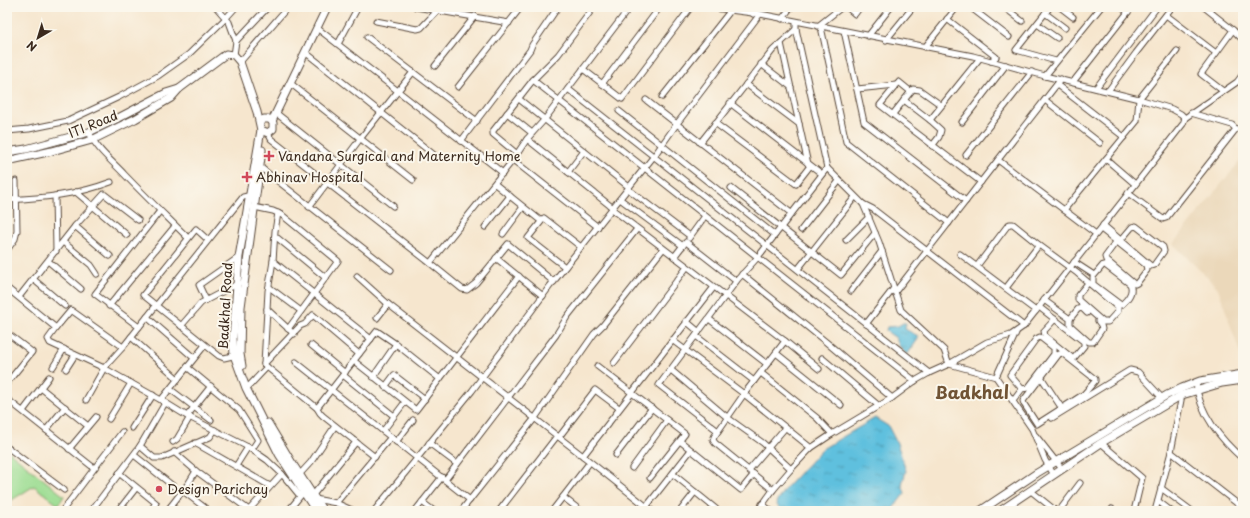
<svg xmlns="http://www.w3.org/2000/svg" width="1250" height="518" viewBox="0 0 1250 518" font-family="'Playpen Sans',sans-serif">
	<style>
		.built { fill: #ebd8ba }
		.park { fill: #9ddd93; stroke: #6c8458 }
		.water { fill: url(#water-ripples); stroke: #4d757e }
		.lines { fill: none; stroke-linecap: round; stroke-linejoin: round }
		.street-casing { stroke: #574638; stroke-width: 7 }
		.secondary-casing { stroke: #574638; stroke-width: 9 }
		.street { stroke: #fff; stroke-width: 5 }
		.secondary { stroke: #fff; stroke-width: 7 }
		.poi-dot { fill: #d1495b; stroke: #fbf7ec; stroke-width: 1.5 }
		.labels { text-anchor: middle; stroke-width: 4; stroke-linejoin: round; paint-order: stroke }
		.street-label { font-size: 13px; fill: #3b2a1e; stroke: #fbf7ec }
		.poi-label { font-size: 13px; fill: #3b2a1e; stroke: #fbf7ec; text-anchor: start }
		.district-label { font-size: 17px; font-weight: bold; fill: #705334; stroke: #fbf7ec }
	</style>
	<defs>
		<pattern id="water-ripples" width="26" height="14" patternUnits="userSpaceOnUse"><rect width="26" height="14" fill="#5fc0de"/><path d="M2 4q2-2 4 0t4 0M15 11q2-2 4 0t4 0" fill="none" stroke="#509cb3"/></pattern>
	</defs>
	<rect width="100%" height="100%" fill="#fbf7ec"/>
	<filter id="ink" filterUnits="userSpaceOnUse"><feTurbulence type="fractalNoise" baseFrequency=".025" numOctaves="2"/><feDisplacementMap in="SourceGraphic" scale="8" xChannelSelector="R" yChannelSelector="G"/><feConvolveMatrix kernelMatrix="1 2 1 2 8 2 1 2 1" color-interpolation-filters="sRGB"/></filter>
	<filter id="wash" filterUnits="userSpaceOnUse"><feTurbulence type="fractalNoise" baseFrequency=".012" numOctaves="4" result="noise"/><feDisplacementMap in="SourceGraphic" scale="16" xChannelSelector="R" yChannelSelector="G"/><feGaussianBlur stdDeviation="0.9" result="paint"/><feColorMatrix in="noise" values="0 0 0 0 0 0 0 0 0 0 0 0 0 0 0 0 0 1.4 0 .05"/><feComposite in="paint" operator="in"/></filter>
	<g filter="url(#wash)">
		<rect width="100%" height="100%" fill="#f6e6ce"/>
		<!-- built -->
		<polygon class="built" points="1243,157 1243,362 1218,288 1173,244"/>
		<!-- park -->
		<polygon class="park" points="7,450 64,496 58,505 34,486 7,503"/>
		<!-- water -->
		<g class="water">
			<polygon points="903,323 906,323 905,329 918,336 918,339 907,355 899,346 896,338 886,331 887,327 898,326"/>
			<polygon points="875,418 888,426 897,443 906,471 902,484 905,493 891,511 781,511 776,503 784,490 822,449"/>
		</g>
	</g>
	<g filter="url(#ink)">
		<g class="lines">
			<defs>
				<g id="street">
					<polyline points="216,7 229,22 236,41 234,55"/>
					<polyline points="416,7 509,23"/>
					<polyline points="707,7 760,14 973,56 1045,76 1139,99 1172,109 1181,114 1185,118 1183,124 1024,326 1011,335 987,342 949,364 929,373 915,381 892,398 832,434 811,448 791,469 773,490 758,511"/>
					<polyline points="847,7 855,14 860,7"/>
					<polyline points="970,7 1009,37"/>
					<polyline points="1004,7 1022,21"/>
					<polyline points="1050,7 1016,50 1056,61"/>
					<polyline points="1060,7 1073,17"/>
					<polyline points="1121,7 1128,12"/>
					<polyline points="1204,7 1233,30 1243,40"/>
					<polyline points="1045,13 1065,28"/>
					<polyline points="753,14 758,7"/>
					<polyline points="1166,15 1216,53"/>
					<polyline points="782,19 791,7"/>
					<polyline points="947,19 996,57 991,61"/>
					<polyline points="376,21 417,29 421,28 438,10"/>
					<polyline points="796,22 796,29 827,168 863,204 879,242 901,310 944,350 949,364 996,377 1032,429 1045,460 1054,475"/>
					<polyline points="1037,24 1057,38"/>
					<polyline points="818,26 842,7"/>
					<polyline points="821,27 846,142 949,223"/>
					<polyline points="317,28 503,173"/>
					<polyline points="844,31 864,122 966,201"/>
					<polyline points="868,36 891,7"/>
					<polyline points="367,37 477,121"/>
					<polyline points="886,40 913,7"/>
					<polyline points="236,41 268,7"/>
					<polyline points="781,43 808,164"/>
					<polyline points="338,44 358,7"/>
					<polyline points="925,47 957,7"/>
					<polyline points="305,52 433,154"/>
					<polyline points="240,62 288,7"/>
					<polyline points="761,64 791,87"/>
					<polyline points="435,66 475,16"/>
					<polyline points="583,69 622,99 691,7"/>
					<polyline points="1045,76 1101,7"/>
					<polyline points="533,80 915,381"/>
					<polyline points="1073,82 1132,7"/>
					<polyline points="290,83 413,180"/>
					<polyline points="602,84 660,7"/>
					<polyline points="746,84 799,124"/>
					<polyline points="1057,85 1124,137"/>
					<polyline points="458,87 521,7"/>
					<polyline points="1096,88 1157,7"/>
					<polyline points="568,89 929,373"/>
					<polyline points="857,89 896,85"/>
					<polyline points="910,91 899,82 880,105 981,182"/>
					<polyline points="1108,91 1136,53 1172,7"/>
					<polyline points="1223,91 1201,74 1233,30"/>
					<polyline points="662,97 731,10"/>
					<polyline points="519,99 629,187"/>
					<polyline points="646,100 791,213"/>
					<polyline points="904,100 930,120 941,130 939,137 932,146"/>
					<polyline points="1045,100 1100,143"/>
					<polyline points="730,103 822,174"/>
					<polyline points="619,111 775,235"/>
					<polyline points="276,113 393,206"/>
					<polyline points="507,113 532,133"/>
					<polyline points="893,114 913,89 920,90 941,105"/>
					<polyline points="1185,118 1237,82 1243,74"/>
					<polyline points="930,120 980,58"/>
					<polyline points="962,122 1006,65"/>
					<polyline points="715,123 796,184 810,166"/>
					<polyline points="7,131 29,129 68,121 119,97 158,76 189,54 226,18 236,7"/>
					<path d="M89,132c7,17 23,29 35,42 21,22 43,43 64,64"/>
					<polyline points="268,133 271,139 430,263 462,289 467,290 476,283 508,244 554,282"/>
					<polyline points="527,139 613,208"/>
					<polyline points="461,141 530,50 532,45 558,7"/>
					<polyline points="700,143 773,50 796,29"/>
					<polyline points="517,154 493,134 493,131 533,80 558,55 594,7"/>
					<polyline points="966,155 1032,72"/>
					<polyline points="1106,159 1135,184"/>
					<polyline points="513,160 598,227"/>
					<polyline points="998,160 1096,234"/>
					<polyline points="260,167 391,270"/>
					<polyline points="568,172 584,151"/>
					<polyline points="495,184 541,221"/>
					<polyline points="731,188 841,275 875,233"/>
					<polyline points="628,189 690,236"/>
					<polyline points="76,192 127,235"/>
					<polyline points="1128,193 1163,219 1166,218 1236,129 1232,125 1191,113"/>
					<polyline points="55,196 56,251"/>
					<polyline points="620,199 683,246"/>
					<path d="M7,200c36,-2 70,-5 104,-18"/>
					<polyline points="863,204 873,209 1024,326"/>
					<polyline points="254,207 273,211 282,215 338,261 288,329"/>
					<polyline points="309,207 360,139 413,72"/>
					<polyline points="612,209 785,341 819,369"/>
					<polyline points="1064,210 1137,121 1139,99 1177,51"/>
					<polyline points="1103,225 1151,266 1154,265 1164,251 1163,247 1136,226 1132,227 1121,240"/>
					<polyline points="75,226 110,256"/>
					<polyline points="485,227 510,196"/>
					<polyline points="1101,229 1146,265 1147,270 1137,283 1135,284 1133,283 1106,260 1105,257 1116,242"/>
					<polyline points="801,230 839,181"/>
					<polyline points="503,234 523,207"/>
					<polyline points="275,236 326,278"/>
					<polyline points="689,238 705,216"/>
					<polyline points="208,240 196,229 143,295 219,356 224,358 237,355"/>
					<polyline points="846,240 869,217"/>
					<polyline points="63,242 91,265 97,274"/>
					<polyline points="686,242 736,281"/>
					<polyline points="7,250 15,239 17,231 16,181"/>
					<polyline points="960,254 1036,311"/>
					<polyline points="674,257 684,244"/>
					<polyline points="496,258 543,296"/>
					<polyline points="48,261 81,289"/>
					<polyline points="273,261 371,339"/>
					<polyline points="1074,262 1094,275"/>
					<polyline points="430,263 513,160 527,139 545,119 630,7"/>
					<path d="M1103,265h2l25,19c4,8 -3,16 -9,21l-28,-21v-7z"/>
					<polyline points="977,266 1008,225 1010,224 1013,224 1039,245 1077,273 1115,305 1118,308 1118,311 1108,322 1103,322 1078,300 1078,295 1088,283"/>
					<polyline points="565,267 528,238 544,218 581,247"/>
					<polyline points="798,269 855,197"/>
					<polyline points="742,274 826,342 892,398"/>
					<polyline points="357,276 388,304 583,456 652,511"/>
					<polyline points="33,279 65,306"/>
					<polyline points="269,287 301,311"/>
					<polyline points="7,288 56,328 48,339 50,343 104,368 161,400 187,416 248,447 267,460 282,474"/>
					<polyline points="1006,288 1039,245"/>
					<polyline points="851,291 882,251"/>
					<polyline points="895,292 1061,79"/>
					<polyline points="19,297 75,226 104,194 138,220"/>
					<polyline points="206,300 199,285 239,257"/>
					<polyline points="1044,300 1070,319 1070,325 1089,342 1093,342 1102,329 1101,325 1098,321"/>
					<polyline points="109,306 175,226"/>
					<polyline points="1039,307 1083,341 1084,343 1084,346 1074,358 1071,357 1045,336 1044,331 1055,319"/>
					<polyline points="267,309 294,334"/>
					<polyline points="147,317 194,358"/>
					<polyline points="377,318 388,304"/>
					<polyline points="709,319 767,364"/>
					<polyline points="1070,319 1078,309 1082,308 1087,313"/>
					<polyline points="686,321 699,332"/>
					<polyline points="866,324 894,288"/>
					<polyline points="181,326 201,303 239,283"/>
					<polyline points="139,327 95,294 160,211"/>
					<polyline points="56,328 71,310 123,347"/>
					<polyline points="7,333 32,352 7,383"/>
					<polyline points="696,336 754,381"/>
					<polyline points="131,337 178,379"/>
					<polyline points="672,340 744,394 811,448"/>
					<polyline points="311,345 345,373"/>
					<polyline points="776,353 841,405"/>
					<polygon points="1062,353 1095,379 1095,381 1084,394 1037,424 1024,404 1023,401 1059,354"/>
					<polyline points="822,358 879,406"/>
					<polyline points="354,361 416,410 519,276"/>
					<polyline points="296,362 470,500"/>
					<polyline points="614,363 687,267"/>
					<polyline points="264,364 268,291 273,261 275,231 278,213"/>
					<polyline points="597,366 685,434 650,478"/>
					<polyline points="53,367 64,349"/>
					<polyline points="187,367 239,410 258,440 252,449"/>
					<polyline points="267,367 317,408 320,413 323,416 375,457"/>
					<polyline points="66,369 75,355"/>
					<polyline points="671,370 728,418 763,443 791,469"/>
					<polyline points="761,373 817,418 832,434"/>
					<polyline points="343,375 394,416"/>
					<polyline points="373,377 396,344"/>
					<polyline points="996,377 1016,333"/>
					<polyline points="1041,377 1063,410"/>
					<path d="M1196,383c3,30 25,57 47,76"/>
					<polyline points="249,386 267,367 264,364 300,326 305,324 313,315 359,354"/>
					<polyline points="385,387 394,375 425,399"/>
					<polyline points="41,388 88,426"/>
					<polyline points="170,389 211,420"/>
					<polyline points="7,399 94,468"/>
					<polyline points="86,400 104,368 123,347 243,197 252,195"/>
					<polyline points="161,400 205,345"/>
					<polyline points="1013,401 1022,389 1028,388 1054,354 1054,348 1040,337 1036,339 1010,375 1022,389"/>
					<polyline points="317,408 377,331 396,344 440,379"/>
					<polyline points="23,411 49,377"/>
					<polyline points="187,416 211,386"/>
					<polyline points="1052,418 1130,370 1138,372 1162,398"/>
					<polyline points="109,419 131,383"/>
					<polyline points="132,428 153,395"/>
					<polyline points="46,430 65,407"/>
					<polyline points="383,431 405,402"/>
					<polyline points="718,431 659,385 738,279 758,257 827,168"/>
					<polyline points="1036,436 1062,469"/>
					<polyline points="559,437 595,390 619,408"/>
					<polyline points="680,441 741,490 754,474"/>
					<polyline points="173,442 177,439 190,417"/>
					<polyline points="396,442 413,420"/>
					<polyline points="195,443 270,486"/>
					<polyline points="429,443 457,464"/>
					<polyline points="1101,443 1142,478 1134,511"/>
					<polyline points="140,446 154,458 162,458 210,437 215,430"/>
					<polyline points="7,447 64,490"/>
					<polyline points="69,449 96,417"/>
					<polyline points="174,452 196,471 249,510"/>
					<polyline points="1171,452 1243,508"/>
					<polyline points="134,455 173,486"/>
					<polyline points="616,455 652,408"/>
					<polyline points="583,456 714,287"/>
					<polyline points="236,466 248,447"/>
					<polyline points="632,468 667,420"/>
					<polyline points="749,470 785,428"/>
					<polyline points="119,473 156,503 150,511"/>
					<polyline points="673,474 716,509 716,511"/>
					<polyline points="299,475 311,462 335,426"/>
					<polyline points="445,480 556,335 567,317 637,229"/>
					<polyline points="1161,488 1192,511"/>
					<polyline points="773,490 715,443 713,440 714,437 744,394 785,341"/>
					<polyline points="183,491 209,511"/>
					<polyline points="1031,491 1056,511"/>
					<polyline points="313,495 356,442"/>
					<polyline points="563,497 581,511"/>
					<polyline points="315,499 336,503 354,511"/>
					<polyline points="1158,501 1171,511"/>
					<polyline points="422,502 434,511"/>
					<polyline points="336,503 391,437"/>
					<polyline points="762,504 771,511"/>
					<polyline points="171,506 177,511"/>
					<polyline points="646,507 691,450"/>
					<polyline points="62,511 122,432"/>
					<polyline points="91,511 140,446 165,403"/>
					<polyline points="118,511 136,488"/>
					<polyline points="167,511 188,484 196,471"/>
					<polyline points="248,511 282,474 300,496"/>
					<polyline points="288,511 302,494"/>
					<polyline points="374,511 472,391 550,286 654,156 676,125 760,14"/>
					<polyline points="415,511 442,477"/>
					<polyline points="461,511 535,418 594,334 603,325 663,249"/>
					<polyline points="499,511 557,436"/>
					<polyline points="552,511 590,462"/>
					<polyline points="680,511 695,492"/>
					<polyline points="1059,511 1080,483"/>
					<polyline points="1111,511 1112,509"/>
					<polyline points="1155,511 1171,452 1182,395"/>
				</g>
				<g id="secondary">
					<polyline points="272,121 327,7"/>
					<polyline points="261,130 239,257 233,339 234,355 246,388 279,454 316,511"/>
					<polyline points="7,152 26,149 89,132 118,118 166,93 179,89"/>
					<polyline points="7,161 52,151 92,140 135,119 171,98 179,89 226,54 234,55 240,62 257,112 261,130 268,133 273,129 273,123 270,119 264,119 260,122"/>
					<polyline points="242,366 240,354 241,307 262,150"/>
					<polyline points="268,423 292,463 323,511"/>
					<polyline points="980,511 1037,473 1167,395 1182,388 1200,381 1243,374"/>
					<polyline points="1000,511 1101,443 1182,395 1222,383 1243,380"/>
				</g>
			</defs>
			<!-- street casing -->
			<use href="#street" class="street-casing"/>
			<!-- secondary casing -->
			<use href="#secondary" class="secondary-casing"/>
			<!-- street -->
			<use href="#street" class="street"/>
			<!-- secondary -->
			<use href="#secondary" class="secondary"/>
		</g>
	</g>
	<!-- markers -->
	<g class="poi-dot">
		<path d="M267 150h4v4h4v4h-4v4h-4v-4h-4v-4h4z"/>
		<path d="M245 171h4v4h4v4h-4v4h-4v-4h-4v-4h4z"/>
		<circle cx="159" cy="489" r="4"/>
	</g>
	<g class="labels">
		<!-- street labels -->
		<g class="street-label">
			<text transform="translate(93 124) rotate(-22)" y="5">ITI Road</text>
			<text transform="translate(225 306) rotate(-87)" y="5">Badkhal Road</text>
		</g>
		<!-- poi labels -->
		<g class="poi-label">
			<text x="278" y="161">Vandana Surgical and Maternity Home</text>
			<text x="256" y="182">Abhinav Hospital</text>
			<text x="167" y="494">Design Parichay</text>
		</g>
		<!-- district labels -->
		<g class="district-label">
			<text x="972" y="399">Badkhal</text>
		</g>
	</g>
	<!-- margin -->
	<rect width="1250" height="518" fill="none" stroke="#fbf7ec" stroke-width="24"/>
	<!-- north arrow -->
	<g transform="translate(38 38) rotate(218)" stroke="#fbf7ec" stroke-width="3" paint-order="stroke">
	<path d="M0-3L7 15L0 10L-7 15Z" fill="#3b2a1e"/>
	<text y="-6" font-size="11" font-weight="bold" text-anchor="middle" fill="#3b2a1e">N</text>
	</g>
</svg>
